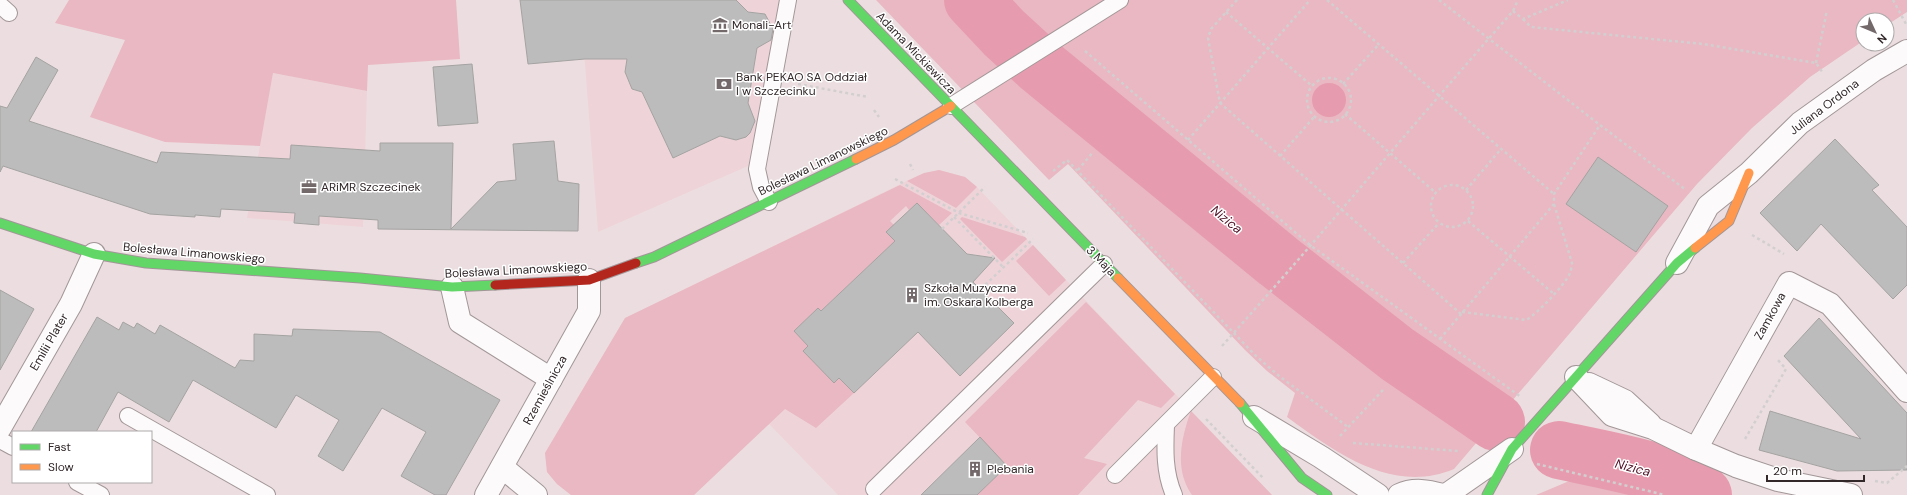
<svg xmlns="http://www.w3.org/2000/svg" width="1907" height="495" viewBox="0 0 1907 495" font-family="'DM Sans',sans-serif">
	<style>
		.built { fill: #eed4d9 }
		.green { fill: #e9b8c2 }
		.water { fill: #e69cae }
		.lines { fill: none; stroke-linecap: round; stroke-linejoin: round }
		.river { stroke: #e69cae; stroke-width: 58 }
		.building { fill: #bdbcbc; stroke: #a4a3a2 }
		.lane-casing { stroke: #a29698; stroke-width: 18 }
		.street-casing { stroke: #a29698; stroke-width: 24 }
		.fast-casing { stroke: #a29698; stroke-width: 11 }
		.slow-casing { stroke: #a29698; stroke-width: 11 }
		.jam-casing { stroke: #a29698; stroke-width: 11 }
		.path { stroke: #d3cfd0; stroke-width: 2.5; stroke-dasharray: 3 3; stroke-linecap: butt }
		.lane { stroke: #fcfafa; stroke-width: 16 }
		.street { stroke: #fcfafa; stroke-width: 22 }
		.fast { stroke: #63d668; stroke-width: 9 }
		.slow { stroke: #ff974d; stroke-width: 9 }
		.jam { stroke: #b3261e; stroke-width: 9 }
		.labels { text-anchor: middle; stroke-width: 3; stroke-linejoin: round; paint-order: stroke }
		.poi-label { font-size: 12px; fill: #32282a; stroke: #fff; text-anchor: start }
		.street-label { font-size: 12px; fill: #32282a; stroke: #fff }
		.water-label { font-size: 13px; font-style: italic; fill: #4d0f24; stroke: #fff }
	</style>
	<rect width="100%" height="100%" fill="#ecdee0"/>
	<!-- built -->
	<g class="built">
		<polygon points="580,0 787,0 766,158 598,232"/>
		<polygon points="273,73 367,91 363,227 247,218"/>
		<polygon points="939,170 965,177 977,187 1272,495 838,495 769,424 694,495 571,495 557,484 547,472 545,453 625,318 917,176"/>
	</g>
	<!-- green -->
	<g class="green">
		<polygon points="69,0 456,0 460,59 368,65 367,91 273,73 260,146 165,142 90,117 125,40 55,23"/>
		<path d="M876,0h1031v12l-20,13v-5h-24v21l-53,36 -58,51 -55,56 -243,285c-62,26 -119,-17 -167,-52l8,-24 -28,-22 -22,-21 -177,-186 -19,16z"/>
		<polygon points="939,170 965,177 977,187 956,208 907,181 924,173"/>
		<polygon points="900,185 952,213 939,225 917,203 909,210 906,206 890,221 894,225 895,241 821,311 818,308 794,331 854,393 816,428 785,409 694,495 571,495 557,484 547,472 545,453 625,318"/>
		<polygon points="962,217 1025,237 1027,239 1002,262 960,219"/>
		<polygon points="1033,245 1066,280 1049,296 1016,261"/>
		<polygon points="1086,302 1175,394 1161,408 1138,400 1084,458 1107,464 1078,495 977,495 1007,466 965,422"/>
		<path d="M1191,411l81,84h-80c-18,-25 -11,-57 -1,-84z"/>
		<polygon points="1574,479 1637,495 1638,495 1536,495"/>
	</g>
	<!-- water -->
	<circle class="water" cx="1329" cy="100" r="17"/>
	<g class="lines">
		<!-- river -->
		<g class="river">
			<polyline points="973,0 1004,33 1040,66 1278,261 1397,354 1496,422"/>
			<path d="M1559,450c30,7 127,23 144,45"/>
		</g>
	</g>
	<!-- building -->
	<g class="building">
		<polygon points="520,0 736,0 748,12 765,14 773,29 771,40 757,48 748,103 755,121 750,133 746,137 736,140 720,136 673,158 642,92 632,89 625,72 627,59 585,59 528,64"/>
		<polygon points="36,57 58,70 29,121 157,163 161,152 290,159 291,145 380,151 380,143 453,143 451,229 497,182 516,180 513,144 554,141 558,181 579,184 578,231 378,229 378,220 319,216 319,225 294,223 295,213 221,209 220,217 195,215 195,217 150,214 3,166 0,172 0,106 7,108"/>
		<polygon points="472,64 478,123 438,126 433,67"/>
		<polygon points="1835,139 1879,185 1872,190 1907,227 1907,285 1893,299 1821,224 1797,251 1760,213"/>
		<polygon points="1598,157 1668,206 1636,252 1566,204"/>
		<polygon points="917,203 967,254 995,258 973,282 1014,323 960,376 918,332 854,393 839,378 834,383 803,351 808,346 794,331 818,308 821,311 895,241 886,232"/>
		<polygon points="0,290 34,309 0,370"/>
		<polygon points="97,317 119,330 123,322 134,328 137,323 155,334 160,325 235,368 240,360 254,361 254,334 292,336 293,329 380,332 500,400 446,495 435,495 401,476 426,432 382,408 343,471 318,456 339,420 296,395 276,428 193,380 169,422 118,392 96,432 31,432"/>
		<polygon points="1819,318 1907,413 1907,470 1837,471 1759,450 1770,411 1861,439 1784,356"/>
		<polygon points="980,437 1007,466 977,495 921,495"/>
	</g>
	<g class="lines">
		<defs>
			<g id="lane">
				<polyline points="0,5 9,13"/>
				<polyline points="951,106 1120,0"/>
				<polyline points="769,202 761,187 757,169 788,0"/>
				<polyline points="128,416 267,495"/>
				<path d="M1166,425c-1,24 -2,47 8,70"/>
				<polyline points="0,440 13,447"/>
				<polyline points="1115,475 1213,377"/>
				<polyline points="77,482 101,495"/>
				<polyline points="874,489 1104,264"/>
			</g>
			<g id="street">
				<polyline points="1677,263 1708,206 1749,173 1800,123 1874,70 1907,51"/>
				<polyline points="452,287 460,322 551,379"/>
				<polyline points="1576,377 1612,415 1653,428 1696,449 1736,466 1778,480 1851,495"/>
				<polyline points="1589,384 1625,401 1650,424"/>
				<polyline points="1254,417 1321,457 1378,495"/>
				<polyline points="0,428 71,304 94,254"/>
				<polyline points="1696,449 1789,283 1830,304 1907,391"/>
				<polyline points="502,467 536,495"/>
				<polyline points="486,495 589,311 589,280"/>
				<path d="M1399,495c15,-7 29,-4 44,0"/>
				<polyline points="1446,495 1512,449"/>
			</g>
			<g id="fast">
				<polyline points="848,0 1118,278"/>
				<polyline points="0,223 94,254 146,263 360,278 452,287 495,285"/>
				<polyline points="636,263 654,257 856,159"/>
				<polyline points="1240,403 1302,478 1327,495"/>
				<polyline points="1487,495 1512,449 1677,263 1695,248"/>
			</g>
			<g id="slow">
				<polyline points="856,159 894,140 951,106"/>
				<polyline points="1695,248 1729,221 1749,173"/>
				<polyline points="1118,278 1240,403"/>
			</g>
			<polyline id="jam" points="495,285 589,280 636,263"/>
		</defs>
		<!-- lane casing -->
		<use href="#lane" class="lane-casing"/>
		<!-- street casing -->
		<use href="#street" class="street-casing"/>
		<!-- fast casing -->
		<use href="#fast" class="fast-casing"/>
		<!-- slow casing -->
		<use href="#slow" class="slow-casing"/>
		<!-- jam casing -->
		<use href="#jam" class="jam-casing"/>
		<!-- path -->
		<g class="path">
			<polyline points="1237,0 1211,29 1208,38 1220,103 1461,314"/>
			<polyline points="1327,0 1554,194"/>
			<polyline points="1439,0 1600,125 1686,190"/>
			<polyline points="1893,0 1906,24"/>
			<polyline points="1513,11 1523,19 1568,0"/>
			<polyline points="1226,12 1312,86"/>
			<polyline points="1523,19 1531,27 1703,44 1816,63 1823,73"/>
			<polyline points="1085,51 1310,245 1521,397"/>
			<polyline points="1816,63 1827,10"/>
			<circle cx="1329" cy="100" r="22"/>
			<polyline points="798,84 868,97"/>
			<polyline points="1343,84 1379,44"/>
			<polyline points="874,110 879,117"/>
			<polyline points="1345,114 1436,193"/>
			<polyline points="1188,140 1310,0"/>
			<polyline points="1280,156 1314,117"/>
			<polyline points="910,164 913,170"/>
			<polyline points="1078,170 1093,152"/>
			<polyline points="1053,171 1067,160 1256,356 1279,376 1348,427"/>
			<polyline points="895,179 959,213 1028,233"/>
			<circle cx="1452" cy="206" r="21"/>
			<polyline points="1466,190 1501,149"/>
			<polyline points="954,217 1003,267"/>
			<polyline points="1468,221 1554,294"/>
			<polyline points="942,229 985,187"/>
			<polyline points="1752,235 1784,254"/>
			<polyline points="1403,263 1439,223"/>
			<polyline points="981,289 1033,239"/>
			<path d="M1462,312l64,8c11,-6 39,-35 44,-47 1,-3 2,-7 2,-10l-18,-59"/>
			<polyline points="1440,339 1554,204 1554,194 1600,125"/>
			<path d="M1222,346c99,-110 193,-224 291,-335l5,-11"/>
			<polyline points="1206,419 1264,479"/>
			<polyline points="1340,436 1383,390"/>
			<polyline points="1745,439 1786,369 1777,359"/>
			<polyline points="1353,443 1458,451"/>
			<polyline points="1537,464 1665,495"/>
			<polyline points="1875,481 1887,483 1907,466"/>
		</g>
		<!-- lane -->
		<use href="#lane" class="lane"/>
		<!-- street -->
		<use href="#street" class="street"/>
		<!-- fast -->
		<use href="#fast" class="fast"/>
		<!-- slow -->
		<use href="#slow" class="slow"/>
		<!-- jam -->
		<use href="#jam" class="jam"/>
	</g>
	<!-- icons -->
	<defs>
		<symbol id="museum-bare" viewBox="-9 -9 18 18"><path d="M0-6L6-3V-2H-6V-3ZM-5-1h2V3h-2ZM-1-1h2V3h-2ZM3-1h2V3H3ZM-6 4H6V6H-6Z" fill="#73686a" stroke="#fff" stroke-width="2.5" paint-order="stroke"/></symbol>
		<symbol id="bank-bare" viewBox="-9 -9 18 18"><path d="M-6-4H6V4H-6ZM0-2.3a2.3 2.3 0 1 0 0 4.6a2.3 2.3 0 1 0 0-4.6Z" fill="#73686a" stroke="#fff" stroke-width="2.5" paint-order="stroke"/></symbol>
		<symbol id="office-bare" viewBox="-9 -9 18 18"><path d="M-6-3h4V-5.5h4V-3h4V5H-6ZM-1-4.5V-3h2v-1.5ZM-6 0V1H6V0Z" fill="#73686a" stroke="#fff" stroke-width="2.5" paint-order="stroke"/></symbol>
		<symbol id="building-bare" viewBox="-9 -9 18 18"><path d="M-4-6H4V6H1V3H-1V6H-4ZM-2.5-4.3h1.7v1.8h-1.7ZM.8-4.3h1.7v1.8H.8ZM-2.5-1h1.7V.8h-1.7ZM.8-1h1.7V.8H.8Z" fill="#73686a" stroke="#fff" stroke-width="2.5" paint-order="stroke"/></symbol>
	</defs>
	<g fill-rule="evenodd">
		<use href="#museum-bare" x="709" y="14" width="22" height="22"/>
		<use href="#bank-bare" x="713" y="73" width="22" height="22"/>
		<use href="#office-bare" x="298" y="176" width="22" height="22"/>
		<use href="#building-bare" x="901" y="284" width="22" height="22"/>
		<use href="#building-bare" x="964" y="458" width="22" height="22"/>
	</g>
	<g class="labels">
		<!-- poi labels -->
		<g class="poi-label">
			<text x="732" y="29">Monali-Art</text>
			<text x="736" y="81">Bank PEKAO SA Oddział<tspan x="736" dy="14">I w Szczecinku</tspan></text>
			<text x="321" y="191">ARiMR Szczecinek</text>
			<text x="924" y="292">Szkoła Muzyczna<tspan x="924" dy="14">im. Oskara Kolberga</tspan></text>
			<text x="987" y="473">Plebania</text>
		</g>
		<!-- street labels -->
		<g class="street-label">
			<text transform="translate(916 53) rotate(46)" y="4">Adama Mickiewicza</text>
			<text transform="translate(1824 107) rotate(-37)" y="4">Juliana Ordona</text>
			<text transform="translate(823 161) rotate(-26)" y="4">Bolesława Limanowskiego</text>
			<text transform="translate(194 253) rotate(5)" y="4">Bolesława Limanowskiego</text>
			<text transform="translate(1101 261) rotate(46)" y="4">3 Maja</text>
			<text transform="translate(516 270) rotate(-3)" y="4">Bolesława Limanowskiego</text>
			<text transform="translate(1770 316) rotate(-61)" y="4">Zamkowa</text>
			<text transform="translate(49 342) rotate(-60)" y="4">Emilii Plater</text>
			<text transform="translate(545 390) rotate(-61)" y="4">Rzemieślnicza</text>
		</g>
		<!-- water labels -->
		<g class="water-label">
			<text transform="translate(1227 219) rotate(39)" y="5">Nizica</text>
			<text transform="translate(1633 467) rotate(14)" y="5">Nizica</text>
		</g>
	</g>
	<!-- legend -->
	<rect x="12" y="431" width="140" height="52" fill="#ffffff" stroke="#ada9aa"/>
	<rect x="20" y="444" width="20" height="6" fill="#63d668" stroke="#ada9aa"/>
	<text x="48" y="451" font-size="12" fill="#32282a">Fast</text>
	<rect x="20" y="464" width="20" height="6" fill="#ff974d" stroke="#ada9aa"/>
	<text x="48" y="471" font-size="12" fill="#32282a">Slow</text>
	<!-- north arrow -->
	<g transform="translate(1875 32) rotate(134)"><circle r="19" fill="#ffffff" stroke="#ada9aa"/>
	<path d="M0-3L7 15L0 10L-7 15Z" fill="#73686a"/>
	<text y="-6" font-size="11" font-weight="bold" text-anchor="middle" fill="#32282a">N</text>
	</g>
	<!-- scale -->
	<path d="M1767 475v6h97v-6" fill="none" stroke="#32282a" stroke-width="2"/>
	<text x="1773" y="475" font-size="12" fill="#32282a" stroke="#ffffff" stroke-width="3" paint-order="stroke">20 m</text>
</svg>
